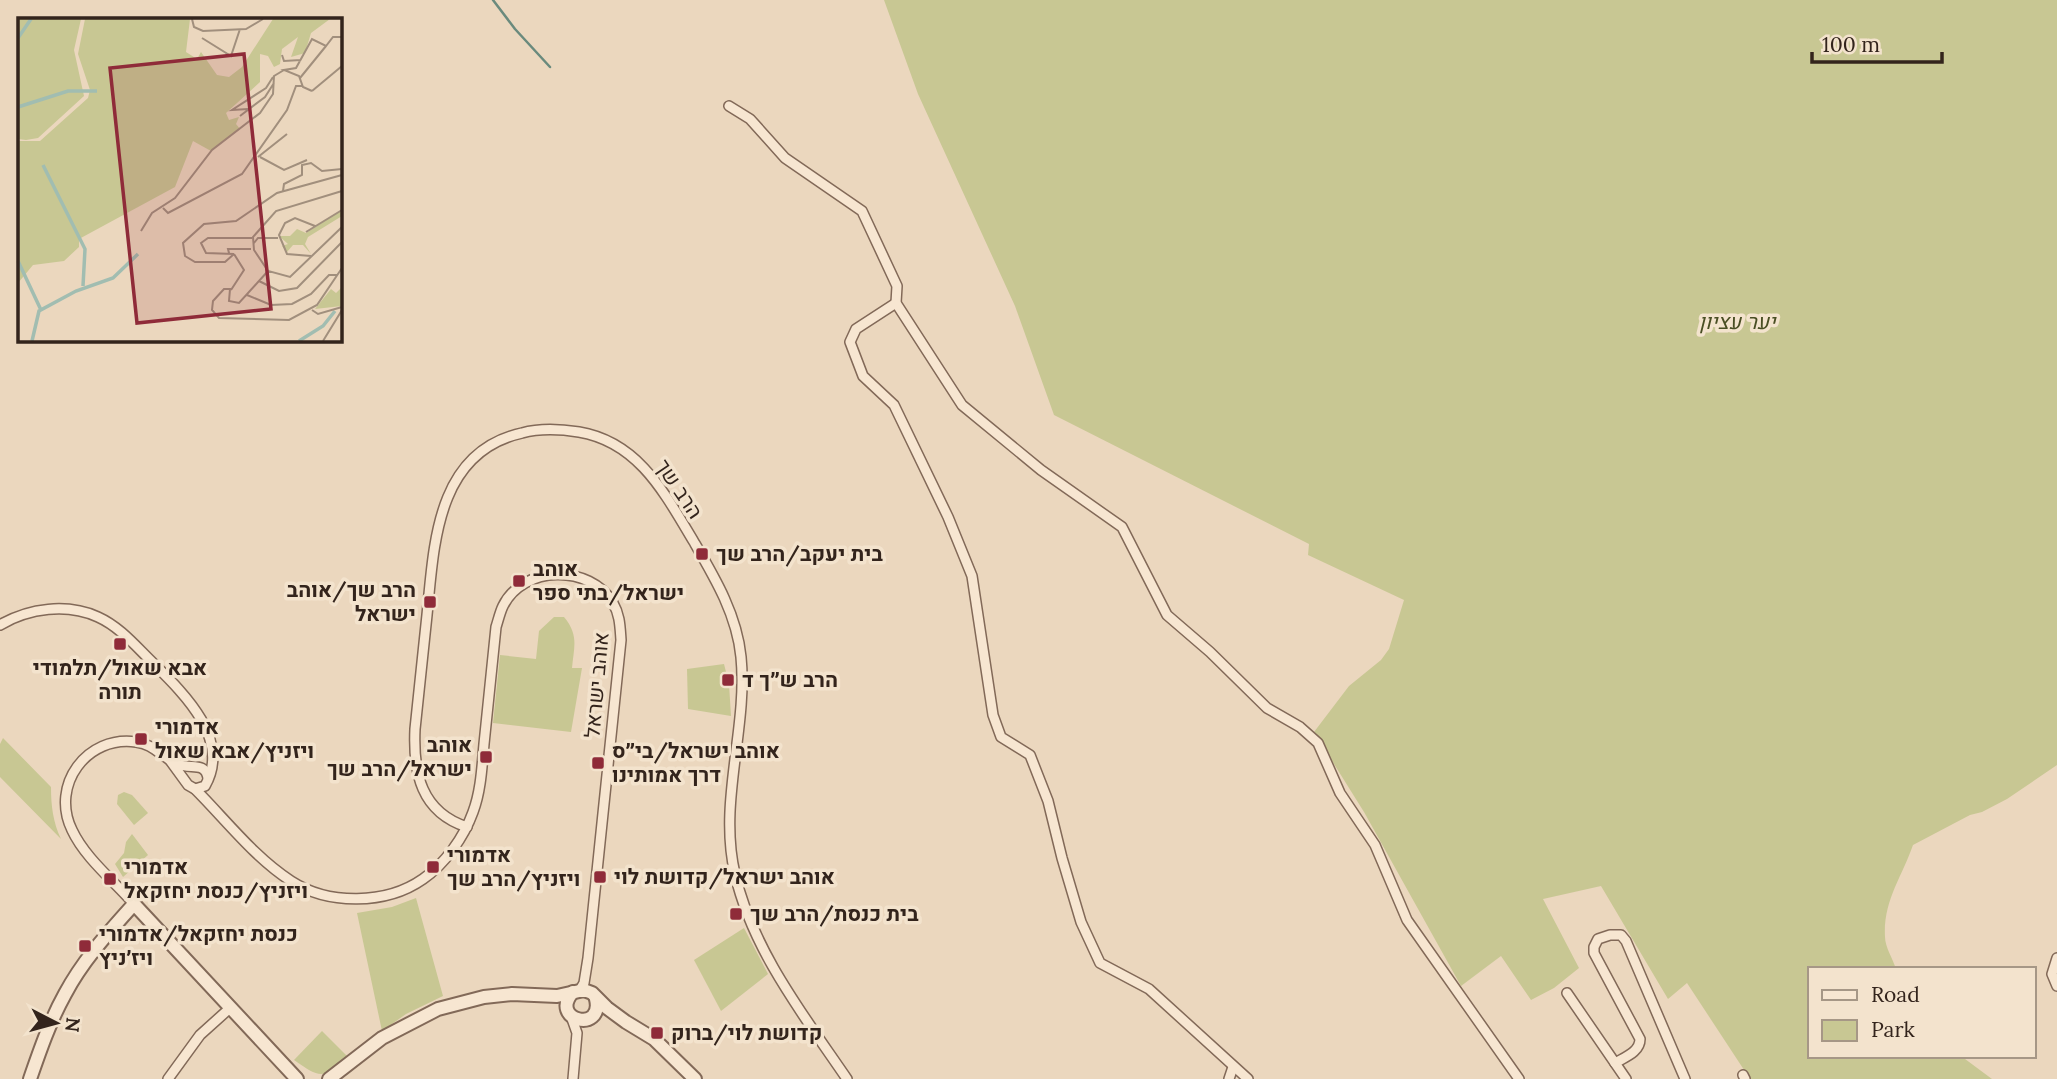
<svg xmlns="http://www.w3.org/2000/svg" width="2057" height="1079" viewBox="0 0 2057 1079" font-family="Lora,Heebo,serif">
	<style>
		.green { fill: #c8c793 }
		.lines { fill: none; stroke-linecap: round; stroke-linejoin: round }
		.stream { stroke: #6a8a7d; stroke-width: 2.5 }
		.minor-casing { stroke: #826958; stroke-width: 12 }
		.tertiary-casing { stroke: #826958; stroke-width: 16 }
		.minor { stroke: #f7e6d1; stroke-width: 9 }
		.tertiary { stroke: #f7e6d1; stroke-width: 12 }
		.poi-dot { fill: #8f2b39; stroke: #f3e3cd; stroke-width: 2.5 }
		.labels { text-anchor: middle; stroke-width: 7; stroke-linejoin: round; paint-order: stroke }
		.park-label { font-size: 21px; font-style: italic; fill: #494e23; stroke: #f3e3cd }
		.street-label { font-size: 21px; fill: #33241c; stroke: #f3e3cd }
		.poi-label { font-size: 21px; font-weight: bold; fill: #33241c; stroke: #f3e3cd; text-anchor: start }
		.inset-river { fill: none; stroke: #a1bdb1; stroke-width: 3.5 }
		.inset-road { fill: none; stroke: #a18f7d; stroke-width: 2 }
		.view { fill: #8f2b39; fill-opacity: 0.15; stroke: #8f2b39; stroke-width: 3.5 }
		.inset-edge { fill: none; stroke: #33241c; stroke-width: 3.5 }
	</style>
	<rect width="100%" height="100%" fill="#ebd7be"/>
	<!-- green -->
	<g class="green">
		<path d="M884,0h1173v765l-50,34 -25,13 -12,3 -57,30c-11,32 -30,56 -28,92 0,10 8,22 11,32h-86v87h151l31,23h-242l-63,-96 -19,16 -67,-113 -58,13 36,69 -25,20 -23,12 -30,-44 -40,30 -97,-174 -50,-80 35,-46 32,-26 8,-11 15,-49 -96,-45 1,-11 -255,-129 -39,-109 -97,-212z"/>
		<path d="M554,617h10c15,18 10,30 8,51h10l-11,64 -78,-9 7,-68 36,4 3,-28z"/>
		<polygon points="724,664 729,684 731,716 688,709 687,669"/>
		<path d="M3,738l48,49c0,19 2,35 10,52l-61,-62v-33z"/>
		<polygon points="124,792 132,795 148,813 134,825 117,804 118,795"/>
		<polygon points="132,834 148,855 123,877 115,864 124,853 126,842"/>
		<polygon points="416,898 443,996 406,1014 382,1031 357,913 392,907"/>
		<polygon points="744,928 768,974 721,1011 694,960"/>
		<path d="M322,1031l27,27c-27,21 -28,21 -55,2z"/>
	</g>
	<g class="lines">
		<!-- stream -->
		<polyline class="stream" points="493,0 515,29 550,67"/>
		<defs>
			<g id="minor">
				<polyline points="729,106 750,119 785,158 862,211 897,286 896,303 962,405 1041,470 1122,527 1167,615 1210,652 1267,708 1300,727 1318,743 1340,793 1375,845 1407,920 1519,1079"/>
				<polyline points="896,303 856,329 850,342 863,376 894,405 948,517 972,576 993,715 1001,737 1030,755 1048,801 1062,858 1081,922 1100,963 1149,989 1248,1079"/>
				<path d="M0,625c29,-17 67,-22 98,-8 20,9 35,26 50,41 31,31 85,79 57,128l-10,3"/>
				<path d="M169,759l19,26 7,4c31,31 59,68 96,92 37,24 95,24 132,-2 22,-15 41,-42 50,-67 8,-21 9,-46 11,-68 4,-39 8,-78 12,-117 2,-6 4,-15 7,-21 20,-41 87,-42 110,-3 7,12 7,24 8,37l-33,318 -4,25 -4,7"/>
				<path d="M467,827c-46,-15 -54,-54 -52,-98 4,-38 8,-76 12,-114 7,-70 9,-163 95,-182 18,-5 38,-4 57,-1 60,10 86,62 115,110 21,36 43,73 47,115 7,71 -23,145 -6,217 17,75 69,142 112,205"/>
				<path d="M134,904c-20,-23 -49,-46 -62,-74 -22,-45 15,-95 64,-88 18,2 26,16 42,22 12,6 27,-3 30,14"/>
				<polyline points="2057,958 2052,974 2057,986"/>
				<polyline points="1567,993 1626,1079"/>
				<polyline points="571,1016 577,1033 573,1079"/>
				<path d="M1615,1063c10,-6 25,-11 25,-24l-46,-86v-6l4,-8 12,-4h11l5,6 59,138"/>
				<polyline points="1743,1075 1745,1079"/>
				<polyline points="168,1079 200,1035 230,1008"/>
				<polyline points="1229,1079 1233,1067"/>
			</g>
			<g id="tertiary">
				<path d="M573,992c-25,28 31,42 23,7"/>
				<path d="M30,1079c10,-29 20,-58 35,-85 18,-34 44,-62 69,-90l163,175"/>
				<polyline points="329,1079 382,1038 438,1009 484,997 512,994 557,996 584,990 592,993 607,1008 626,1022 654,1039 695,1079"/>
			</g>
		</defs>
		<!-- minor casing -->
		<use href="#minor" class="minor-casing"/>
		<!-- tertiary casing -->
		<use href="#tertiary" class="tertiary-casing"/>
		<!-- minor -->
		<use href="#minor" class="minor"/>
		<!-- tertiary -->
		<use href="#tertiary" class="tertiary"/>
	</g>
	<!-- markers -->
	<g class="poi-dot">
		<rect x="695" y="547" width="14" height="14" rx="3.5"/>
		<rect x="512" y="574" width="14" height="14" rx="3.5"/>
		<rect x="423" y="595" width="14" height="14" rx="3.5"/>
		<rect x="113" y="637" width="14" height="14" rx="3.5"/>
		<rect x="721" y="673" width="14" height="14" rx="3.5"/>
		<rect x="134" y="732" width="14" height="14" rx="3.5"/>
		<rect x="479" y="750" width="14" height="14" rx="3.5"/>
		<rect x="591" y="756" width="14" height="14" rx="3.5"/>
		<rect x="426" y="860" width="14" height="14" rx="3.5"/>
		<rect x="593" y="870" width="14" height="14" rx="3.5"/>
		<rect x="103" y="872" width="14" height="14" rx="3.5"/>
		<rect x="729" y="907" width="14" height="14" rx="3.5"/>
		<rect x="78" y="939" width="14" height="14" rx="3.5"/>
		<rect x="650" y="1026" width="14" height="14" rx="3.5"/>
	</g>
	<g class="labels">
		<!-- park labels -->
		<g class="park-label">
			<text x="1737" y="329">יער עציון</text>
		</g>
		<!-- street labels -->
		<g class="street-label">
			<text transform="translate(679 489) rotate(56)" y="7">הרב שך</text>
			<text transform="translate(597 685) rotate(-85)" y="7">אוהב ישראל</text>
		</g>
		<!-- poi labels -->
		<g class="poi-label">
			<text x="716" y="561">בית יעקב/הרב שך</text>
			<text x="533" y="576">אוהב<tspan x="533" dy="24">ישראל/בתי ספר</tspan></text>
			<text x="416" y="597" text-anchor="end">הרב שך/אוהב<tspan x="416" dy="24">ישראל</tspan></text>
			<text x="120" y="675" text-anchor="middle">אבא שאול/תלמודי<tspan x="120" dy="24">תורה</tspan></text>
			<text x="742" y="687">הרב ש״ך ד</text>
			<text x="155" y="734">אדמורי<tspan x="155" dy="24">ויזניץ/אבא שאול</tspan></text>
			<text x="472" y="752" text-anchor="end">אוהב<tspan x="472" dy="24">ישראל/הרב שך</tspan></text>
			<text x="612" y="758">אוהב ישראל/בי״ס<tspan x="612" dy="24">דרך אמותינו</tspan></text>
			<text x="447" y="862">אדמורי<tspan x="447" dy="24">ויזניץ/הרב שך</tspan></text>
			<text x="124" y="874">אדמורי<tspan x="124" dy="24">ויזניץ/כנסת יחזקאל</tspan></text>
			<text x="614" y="884">אוהב ישראל/קדושת לוי</text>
			<text x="750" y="921">בית כנסת/הרב שך</text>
			<text x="99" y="941">כנסת יחזקאל/אדמורי<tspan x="99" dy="24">ויז׳ניץ</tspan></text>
			<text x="671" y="1040">קדושת לוי/ברוק</text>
		</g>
	</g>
	<!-- overview -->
	<g transform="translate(18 18)">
		<rect width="324" height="324" fill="#ebd7be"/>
		<path d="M0,1h63l-7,31 10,46 -46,42 -12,2 -8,-1zM67,1h105l-4,33 11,7 4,-7 16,23 12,2 13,-10 31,-48h57l-19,14 -6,20 -14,4 7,-20 -16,12 -2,15 -6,3 -6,-11 -8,-2v28l-34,31 3,7 10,-3 -3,7 4,5 -29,22 -18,-10 -18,46 -96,52v8l-15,14 -31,4 -15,18v-142h22l48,-43 2,-8 -12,-36zM324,192v6l-34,21 -3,7 6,10 -8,-9h-10l-6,7 -5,-6 6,-2 -9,-8h11l7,-7 9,4zM324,269v19l-27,3 16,-20 5,4z" fill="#c8c793"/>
		<path class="inset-river" d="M0,20l13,-19M0,89l50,-16h29M25,147l42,84 -2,37M0,243l23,49M14,323l7,-30 37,-20 37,-13 25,-24M281,323l24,-15 12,-15"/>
		<path class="inset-road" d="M174,1l2,8 9,4 43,-2 17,-10M184,20l29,18 9,-27M264,37l2,6 17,-1M282,60l26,-32M294,73l-9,-4 -4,-11 -15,-6 12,-2 16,-29 14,7 7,-9h9M294,73l30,-25M230,91l-16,1 34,-22 7,-11M222,98l25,-19 9,-14M240,139l29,-23M242,139l24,13 23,-10M265,173l1,-7 18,-9v-10l9,-2 11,8 20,-2M324,173l-66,20 -23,26 1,13 14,21 22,6 52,-50M145,190l5,5 74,-39 45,-64 9,-24h6M123,213l11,-18 23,-15 37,-48 48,-37 13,-19 1,-18 10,-6M288,214l36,-22M236,225l4,-5h20M211,235l-1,-4h23M216,236l-9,8h-30l-10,-6 -2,-13 21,-19 32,-3 41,-28 65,-18M216,236l-28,-1 -5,-10 7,-5h44M293,238l-24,-2 -8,-19 6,-12 10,-5 20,8M241,263l20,10 18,-3 45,-46M212,271l-1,12 10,2 29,-32M214,271h-8l-11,12 -1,9 7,8 70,2 28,-15 25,-37M213,272l13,-20 -10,-16M229,277l24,10 21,-1 19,-10 18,-19h8M294,292l6,4 24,-7M305,323l19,-31"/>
		<path class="view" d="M226,36l27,255 -134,14 -27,-255z"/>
		<rect width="324" height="324" class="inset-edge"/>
	</g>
	<!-- legend -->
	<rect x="1808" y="967" width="228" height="91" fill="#f3e3cd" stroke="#a69786" stroke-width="2"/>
	<rect x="1822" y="990" width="35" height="10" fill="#f7e6d1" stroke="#a69786" stroke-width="2"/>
	<text x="1871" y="1002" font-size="21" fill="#33241c">Road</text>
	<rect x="1822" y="1020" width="35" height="21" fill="#c8c793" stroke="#a69786" stroke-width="2"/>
	<text x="1871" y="1037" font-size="21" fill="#33241c">Park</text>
	<!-- north arrow -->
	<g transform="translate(56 1023) rotate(96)" stroke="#f3e3cd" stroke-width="5" paint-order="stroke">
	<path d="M0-5L12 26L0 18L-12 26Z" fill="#33241c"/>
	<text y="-10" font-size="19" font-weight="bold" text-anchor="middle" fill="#33241c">N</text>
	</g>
	<!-- scale -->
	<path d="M1812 52v10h130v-10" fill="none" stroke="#33241c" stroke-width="3.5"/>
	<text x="1822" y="52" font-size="21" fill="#33241c" stroke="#f3e3cd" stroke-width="5" paint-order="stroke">100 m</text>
</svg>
